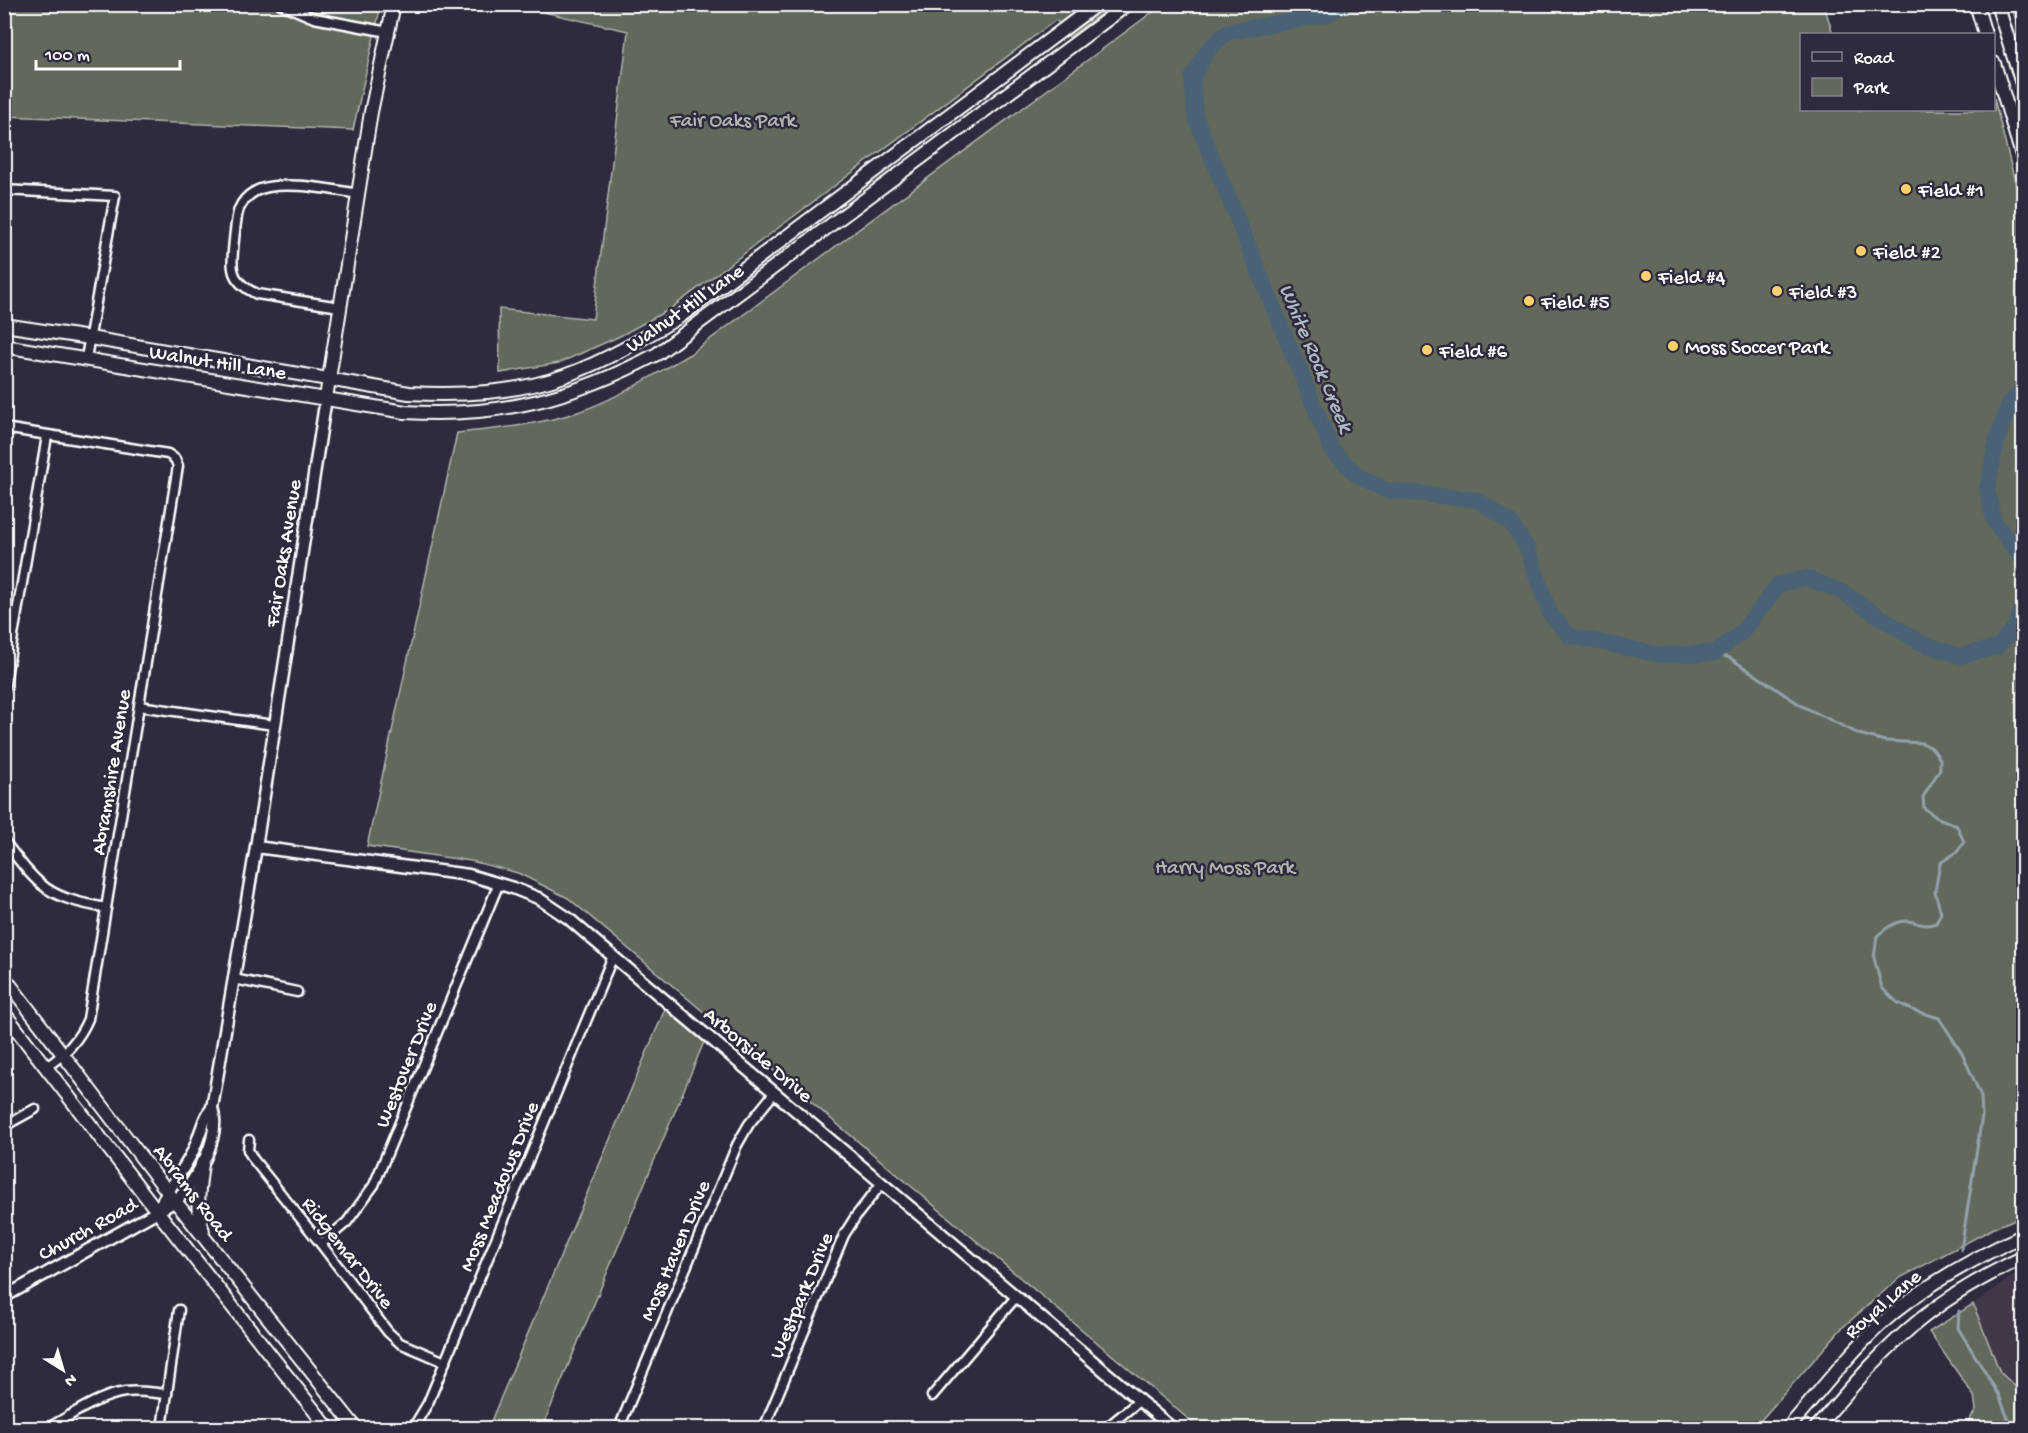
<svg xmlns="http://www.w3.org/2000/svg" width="2028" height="1433" viewBox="0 0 2028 1433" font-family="'Gochi Hand',sans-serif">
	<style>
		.built { fill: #423748 }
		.green { fill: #62685b; stroke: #b0b4ad; stroke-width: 1.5 }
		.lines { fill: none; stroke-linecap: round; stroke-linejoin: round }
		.stream { stroke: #92a1ac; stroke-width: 3 }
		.river { stroke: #4a6274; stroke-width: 16 }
		.minor-casing { stroke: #fff; stroke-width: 13 }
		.tertiary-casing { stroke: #fff; stroke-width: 15 }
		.secondary-casing { stroke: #fff; stroke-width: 16 }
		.minor { stroke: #2f2a3d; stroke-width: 8 }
		.tertiary { stroke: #2f2a3d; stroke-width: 10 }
		.secondary { stroke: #2f2a3d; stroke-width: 12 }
		.poi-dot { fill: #ffd166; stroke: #2f2a3d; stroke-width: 2 }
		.labels { text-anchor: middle; stroke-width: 5; stroke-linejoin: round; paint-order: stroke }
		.park-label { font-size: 21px; fill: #b0b4ad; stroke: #2f2a3d }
		.poi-label { font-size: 21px; fill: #fff; stroke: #2f2a3d; text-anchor: start }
		.street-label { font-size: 21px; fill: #fff; stroke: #2f2a3d }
		.water-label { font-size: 22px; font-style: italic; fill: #aeb8c0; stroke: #2f2a3d }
	</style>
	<rect width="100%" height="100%" fill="#2f2a3d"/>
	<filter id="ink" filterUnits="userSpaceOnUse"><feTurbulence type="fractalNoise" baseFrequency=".0167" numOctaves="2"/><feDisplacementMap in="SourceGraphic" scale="12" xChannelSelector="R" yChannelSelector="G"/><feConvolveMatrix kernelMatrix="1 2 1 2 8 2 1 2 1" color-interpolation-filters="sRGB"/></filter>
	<g filter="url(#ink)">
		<!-- built -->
		<polygon class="built" points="2023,1271 2023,1394 2000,1372 1973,1304 2010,1278"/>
		<!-- green -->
		<g class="green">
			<polygon points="5,5 381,5 353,130 5,116"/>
			<polygon points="512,5 1113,5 1069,37 1056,20 670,309 618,337 559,363 500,373 499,309 593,319 628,31"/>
			<path d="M1162,5h662l9,29h-31v76h192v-12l30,120 -1,998 -27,11 -98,52 -56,49 -88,100h-555l-631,-530 -50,-25 -47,-12 -104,-15 90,-413c40,-4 79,-8 118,-20 41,-13 78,-38 115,-59z"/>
			<polygon points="2011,5 2023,5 2023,42"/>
			<polygon points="665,1009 704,1042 542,1428 488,1428"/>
			<polygon points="1973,1304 2000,1372 2023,1394 2023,1428 1964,1428 1976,1410 1974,1396 1929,1332"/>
		</g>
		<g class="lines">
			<!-- stream -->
			<g class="stream">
				<path d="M1715,653l15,5 72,48 57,28 26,7 37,2 10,5 8,11v10l-17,28 1,11 12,9 21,9 7,16 -7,10 -17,11 -5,29 6,21 -5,10c-14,5 -16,-1 -29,-2 -12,0 -21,7 -30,15l-3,22 8,30 16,15 15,7 26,8 23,35 19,43 1,20 -21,134"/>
				<polyline points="1959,1311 1958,1328 1999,1395 2007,1416 2008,1428"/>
			</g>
			<!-- river -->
			<g class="river">
				<polyline points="1343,4 1328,14 1227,32 1207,51 1192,78 1195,116 1332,450 1357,475 1385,490 1478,500 1511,523 1527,548 1550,614 1570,636 1661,655 1715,653 1741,633 1779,584 1807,578 1842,592 1919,642 1960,656 1997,647 2016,626 2024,603"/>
				<polyline points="2024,388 2010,401 1997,439 1987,490 1994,521 2024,561"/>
			</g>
			<defs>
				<g id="minor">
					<polyline points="281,4 314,18 388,32"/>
					<polyline points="4,190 115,196 86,358"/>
					<path d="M340,307l-83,-13c-11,-5 -22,-12 -24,-25 -2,-8 3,-53 6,-60 3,-7 8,-13 15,-17 22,-14 80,-2 105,2"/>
					<path d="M4,428l164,26 7,5 3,7 -90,553c-9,21 -23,36 -42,48"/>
					<polyline points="4,689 47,436"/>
					<polyline points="139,706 274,725"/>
					<path d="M4,841c36,47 42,56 102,67"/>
					<polyline points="234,979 297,992"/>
					<polyline points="4,1126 35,1109"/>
					<polyline points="249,1140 248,1150 253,1159 321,1244 388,1332 400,1343 445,1362"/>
					<polyline points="321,1244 347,1222 374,1185 499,883"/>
					<polyline points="932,1396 1016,1297"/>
					<path d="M48,1428c24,-13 50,-32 77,-36 14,-2 28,1 42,2"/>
					<polyline points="162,1428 179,1310"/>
					<polyline points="413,1428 428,1403 613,956"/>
					<polyline points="619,1428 737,1145 749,1124 775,1092"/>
					<polyline points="764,1428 844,1235 856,1216 882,1183"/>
					<polyline points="1106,1428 1139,1401"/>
				</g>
				<g id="tertiary">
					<polyline points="256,847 469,875 513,888 538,898 568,918 590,937 1172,1428"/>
					<path d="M157,1211c10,-20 24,-37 34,-56 9,-16 10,-34 21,-47"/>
					<path d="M4,1297l172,-96c20,-21 46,-63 36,-93l44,-261 70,-449"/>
				</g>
				<g id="secondary">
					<polyline points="1976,4 1985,34"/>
					<polyline points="1997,4 2024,90"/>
					<polyline points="1994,63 2024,162"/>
					<path d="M4,325l86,13 319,55c49,3 108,0 155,-17 42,-15 80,-38 118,-61l415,-311"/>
					<path d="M4,346l401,66c94,6 169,-14 252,-58l471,-350"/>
					<polyline points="326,398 371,112 394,4"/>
					<polyline points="4,977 167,1191 356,1428"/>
					<polyline points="4,1013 157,1211 328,1428"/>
					<path d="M202,1164c-3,24 -7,44 1,67"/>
					<path d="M1788,1428c31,-35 60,-74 95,-106 41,-37 91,-64 141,-87"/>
					<path d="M1816,1428c33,-38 65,-77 105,-109 31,-25 67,-45 103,-62"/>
				</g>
			</defs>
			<!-- minor casing -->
			<use href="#minor" class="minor-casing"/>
			<!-- tertiary casing -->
			<use href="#tertiary" class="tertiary-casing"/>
			<!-- secondary casing -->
			<use href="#secondary" class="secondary-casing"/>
			<!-- minor -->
			<use href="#minor" class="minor"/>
			<!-- tertiary -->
			<use href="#tertiary" class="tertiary"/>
			<!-- secondary -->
			<use href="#secondary" class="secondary"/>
		</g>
	</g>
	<!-- markers -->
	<g class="poi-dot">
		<circle cx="1906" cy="189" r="6"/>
		<circle cx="1861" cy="251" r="6"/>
		<circle cx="1646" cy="276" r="6"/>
		<circle cx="1777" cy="291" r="6"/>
		<circle cx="1529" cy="301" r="6"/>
		<circle cx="1673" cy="346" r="6"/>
		<circle cx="1427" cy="350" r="6"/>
	</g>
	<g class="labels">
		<!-- park labels -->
		<g class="park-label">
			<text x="733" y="126">Fair Oaks Park</text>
			<text x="1225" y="873">Harry Moss Park</text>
		</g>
		<!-- poi labels -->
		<g class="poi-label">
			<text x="1918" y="196">Field #1</text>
			<text x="1873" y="258">Field #2</text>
			<text x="1658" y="283">Field #4</text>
			<text x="1789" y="298">Field #3</text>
			<text x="1541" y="308">Field #5</text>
			<text x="1685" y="353">Moss Soccer Park</text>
			<text x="1439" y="357">Field #6</text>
		</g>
		<!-- street labels -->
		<g class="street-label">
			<text transform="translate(684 307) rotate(-35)" y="7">Walnut Hill Lane</text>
			<text transform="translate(218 361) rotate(9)" y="7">Walnut Hill Lane</text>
			<text transform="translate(282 553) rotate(-81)" y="7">Fair Oaks Avenue</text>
			<text transform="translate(110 772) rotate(-81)" y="7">Abramshire Avenue</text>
			<text transform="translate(759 1054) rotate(40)" y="7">Arborside Drive</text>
			<text transform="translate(405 1064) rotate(-68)" y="7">Westover Drive</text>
			<text transform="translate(498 1186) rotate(-68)" y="7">Moss Meadows Drive</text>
			<text transform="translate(194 1192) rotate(52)" y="7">Abrams Road</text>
			<text transform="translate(87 1228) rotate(-29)" y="7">Church Road</text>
			<text transform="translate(674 1250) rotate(-67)" y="7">Moss Haven Drive</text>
			<text transform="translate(349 1252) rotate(52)" y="7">Ridgemar Drive</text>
			<text transform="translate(800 1295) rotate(-67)" y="7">Westpark Drive</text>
			<text transform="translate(1882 1303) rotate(-41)" y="7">Royal Lane</text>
		</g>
		<!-- water labels -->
		<g class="water-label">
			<text transform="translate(1318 357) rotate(67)" y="8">White Rock Creek</text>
		</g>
	</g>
	<!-- margin -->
	<rect width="2028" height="1433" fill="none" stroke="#2f2a3d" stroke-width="24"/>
	<rect x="12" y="12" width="2004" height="1409" fill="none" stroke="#fff" stroke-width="2" filter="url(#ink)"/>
	<!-- legend -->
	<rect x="1800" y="33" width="195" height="78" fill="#2f2a3d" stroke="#827f8b" stroke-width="1.5"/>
	<rect x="1812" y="52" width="30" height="9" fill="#2f2a3d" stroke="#827f8b" stroke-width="1.5"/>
	<text x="1854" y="63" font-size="18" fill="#ffffff">Road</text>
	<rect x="1812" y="78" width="30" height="18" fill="#62685b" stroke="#827f8b" stroke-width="1.5"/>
	<text x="1854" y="93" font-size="18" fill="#ffffff">Park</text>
	<!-- north arrow -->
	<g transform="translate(63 1370) rotate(143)" stroke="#2f2a3d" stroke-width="4.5" paint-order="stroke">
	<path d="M0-4.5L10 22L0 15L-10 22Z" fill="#ffffff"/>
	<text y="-9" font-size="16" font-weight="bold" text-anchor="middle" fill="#ffffff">N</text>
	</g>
	<!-- scale -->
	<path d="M36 60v9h144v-9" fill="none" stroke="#ffffff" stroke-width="3"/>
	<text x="45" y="60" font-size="18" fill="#ffffff" stroke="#2f2a3d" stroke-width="4.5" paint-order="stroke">100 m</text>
</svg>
